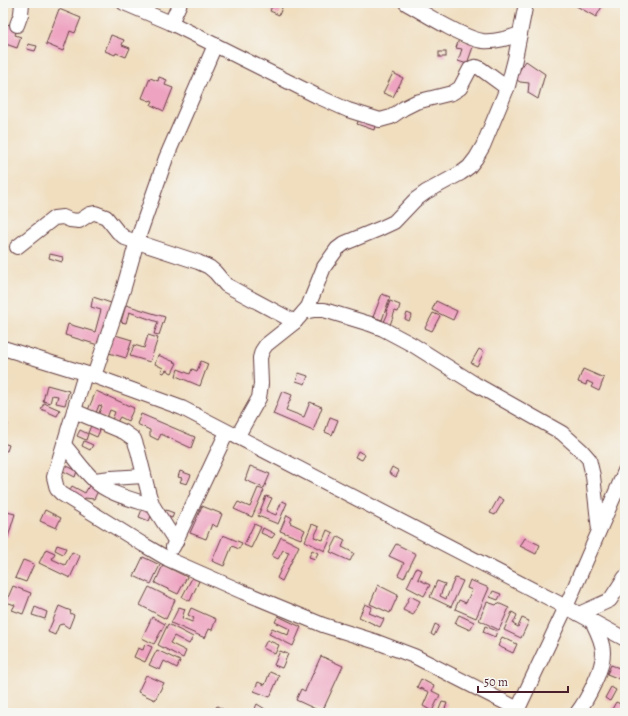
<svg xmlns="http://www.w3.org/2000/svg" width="628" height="716" viewBox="0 0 628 716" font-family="Alegreya,serif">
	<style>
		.building { fill: #eea3c0 }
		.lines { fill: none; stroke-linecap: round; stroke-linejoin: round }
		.minor-casing { stroke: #633c41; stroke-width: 16 }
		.minor { stroke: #fff; stroke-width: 14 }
	</style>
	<rect width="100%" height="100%" fill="#f6f6f2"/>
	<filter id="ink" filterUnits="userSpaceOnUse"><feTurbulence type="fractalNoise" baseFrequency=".025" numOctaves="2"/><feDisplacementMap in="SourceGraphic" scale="8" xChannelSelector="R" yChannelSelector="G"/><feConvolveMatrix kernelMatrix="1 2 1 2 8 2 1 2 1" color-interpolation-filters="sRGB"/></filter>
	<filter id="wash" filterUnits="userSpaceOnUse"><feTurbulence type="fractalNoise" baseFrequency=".012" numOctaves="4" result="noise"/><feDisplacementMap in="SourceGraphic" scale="16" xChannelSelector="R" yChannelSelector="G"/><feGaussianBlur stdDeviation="0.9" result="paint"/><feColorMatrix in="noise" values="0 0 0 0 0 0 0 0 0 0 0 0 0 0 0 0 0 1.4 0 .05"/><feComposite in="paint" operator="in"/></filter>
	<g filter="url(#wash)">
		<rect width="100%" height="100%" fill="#f0debf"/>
		<g id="blocks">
			<!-- building -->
			<g class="building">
				<polygon points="273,3 284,3 279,15 270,11"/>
				<polygon points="571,3 604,3 596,17"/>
				<polygon points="59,9 81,18 75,33 70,31 63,51 46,44"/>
				<polygon points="7,24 18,28 15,35 21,37 17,48 3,43 3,30 4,30"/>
				<polygon points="111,35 124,40 122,45 130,48 126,57 116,53 115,55 105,51"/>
				<polygon points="459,39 474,44 467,64 458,61 462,49 456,48"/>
				<polygon points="28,44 37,46 35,51 27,49"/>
				<rect x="439" y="52" width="7" height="5"/>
				<polygon points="526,61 545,74 538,99 528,93 529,83 520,82 514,78"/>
				<polygon points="393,73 403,78 393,97 383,93"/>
				<polygon points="159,77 167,80 165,85 173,88 164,111 151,105 153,101 151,100 150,101 142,98 150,78 158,81"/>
				<polygon points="360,116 376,122 374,130 357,124"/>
				<polygon points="50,254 63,257 62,262 49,258"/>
				<polygon points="382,294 390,297 382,320 373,317"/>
				<polygon points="93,297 111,303 98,345 65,335 68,324 95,332 101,310 91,307"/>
				<polygon points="390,301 400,305 398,312 395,311 390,325 384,322 388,313 386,312"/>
				<polygon points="436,301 457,311 453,320 432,310"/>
				<polygon points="126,305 165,317 159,335 154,334 158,322 129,312 126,323 121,322"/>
				<polygon points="407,313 412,315 409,321 405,319"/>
				<polygon points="433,313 440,316 432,331 425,328"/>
				<polygon points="112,334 132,340 126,358 109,353"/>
				<polygon points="148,335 158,338 150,362 130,356 134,345 144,348"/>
				<polygon points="479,349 484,352 477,366 471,363"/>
				<polygon points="158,355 177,363 172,373 166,370 164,373 161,372 163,368 155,364"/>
				<polygon points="201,361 208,364 200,386 176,376 178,369 190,374 192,369 197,371"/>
				<polygon points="583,369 604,378 599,391 591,387 593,384 587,381 586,385 578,382"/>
				<polygon points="299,373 308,376 305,384 296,381"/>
				<polygon points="47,385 69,391 65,405 56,403 58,396 52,395 50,403 43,401"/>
				<polygon points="96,391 134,408 128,421 120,417 117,422 112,420 115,412 110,410 107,418 98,415 102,406 99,405 96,413 88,410"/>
				<polygon points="282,391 292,395 286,410 304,417 310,402 322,407 313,431 273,414"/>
				<polygon points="44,403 60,410 57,416 41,409"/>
				<polygon points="141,414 195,437 191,448 161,434 158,440 150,436 150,430 137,424"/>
				<polygon points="330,417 338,420 332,435 325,432"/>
				<polygon points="3,422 8,424 6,431 3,430"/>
				<polygon points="92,423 101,428 97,437 88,433"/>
				<polygon points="80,430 88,434 86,440 77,436"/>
				<polygon points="84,441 93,445 90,450 82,446"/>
				<polygon points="3,443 9,445 7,451 3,450"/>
				<polygon points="358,451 365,455 362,460 355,457"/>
				<polygon points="65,465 77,471 75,477 63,471"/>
				<polygon points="250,466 270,474 264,488 245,480"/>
				<polygon points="392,467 399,471 396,477 389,473"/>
				<polygon points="180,471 191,475 187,484 180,482 182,478 178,477"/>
				<polygon points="90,484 99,489 94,499 85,498 81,502 67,495 72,486 85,493"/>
				<polygon points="258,488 264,490 252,517 234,509 238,502 250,507"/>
				<polygon points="266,496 272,498 266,511 276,515 282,501 287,503 278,524 258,516"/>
				<polygon points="499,497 504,500 495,515 490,513"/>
				<polygon points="202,506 222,514 217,527 212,524 206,539 190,533"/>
				<polygon points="143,507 153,511 149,521 139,517"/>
				<polygon points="45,510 61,518 56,528 40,521"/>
				<polygon points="166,510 174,513 172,518 164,515"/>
				<polygon points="3,511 15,514 8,537 3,536"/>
				<polygon points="287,515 292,518 290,523 305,530 301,539 280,531"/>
				<polygon points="254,524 261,527 251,548 244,545"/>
				<polygon points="312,524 319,527 314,537 323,540 327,530 333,533 325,551 305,541"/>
				<polygon points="263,528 275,534 272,538 261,533"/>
				<polygon points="223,535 242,543 239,549 232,546 224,566 212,561"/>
				<polygon points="338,536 345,540 342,547 354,553 350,561 330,552"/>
				<polygon points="281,537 299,546 282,581 277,578 289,552 283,550 278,559 272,556"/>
				<polygon points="525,538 540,545 536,554 520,546"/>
				<polygon points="396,544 416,554 404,578 398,575 404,563 389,556"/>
				<polygon points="57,545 66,548 63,554 55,550"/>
				<polygon points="46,549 55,553 52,559 65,565 72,552 80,556 70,578 39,563"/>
				<polygon points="312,550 318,553 315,559 309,557"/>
				<polygon points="143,557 160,565 151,584 134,576"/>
				<polygon points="23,560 34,564 26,582 15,578"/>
				<polygon points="163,565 187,577 178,594 155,583"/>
				<polygon points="416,568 422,570 418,579 430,585 424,596 407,587"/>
				<polygon points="192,578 199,581 190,601 182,597"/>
				<polygon points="455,578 463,581 451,607 430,597 437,581 445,584 440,596 446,599"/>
				<polygon points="470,580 489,588 476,618 455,609 459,600 466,603 472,590 467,588"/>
				<polygon points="378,585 398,595 390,613 370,604"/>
				<polygon points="13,586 31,593 23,614 12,610 15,605 6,602"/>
				<polygon points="149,587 175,600 166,619 140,605"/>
				<polygon points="493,591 501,594 498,600 490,597"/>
				<polygon points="410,596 420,601 413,615 403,610"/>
				<polygon points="487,602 496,605 498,603 509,608 499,630 479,620"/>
				<polygon points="365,604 372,607 369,613 384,619 380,627 359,617"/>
				<polygon points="59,606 71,611 70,613 74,615 69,628 63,624 59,625 55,635 48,632"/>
				<polygon points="35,607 47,612 45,619 32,615"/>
				<polygon points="179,607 185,609 182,618 192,622 194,618 188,615 191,608 216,619 212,630 209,629 205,638 171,623"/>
				<polygon points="512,612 517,615 513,624 518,627 522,618 529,621 521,638 504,630"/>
				<polygon points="459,615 474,622 470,630 455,623"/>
				<polygon points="278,616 301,627 293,646 269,634 272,628 288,635 290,629 275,622"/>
				<polygon points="152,617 165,624 154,644 142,638"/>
				<polygon points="168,624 193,637 189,644 174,636 170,643 186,651 183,658 158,645"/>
				<polygon points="435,624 439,626 434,636 431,634"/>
				<polygon points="485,626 497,631 495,637 483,632"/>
				<polygon points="502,637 517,644 513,653 498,646"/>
				<polygon points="267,640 279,645 275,654 263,648"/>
				<polygon points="145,644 152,647 145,662 134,657 138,648 143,650"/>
				<polygon points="157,650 180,661 177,668 164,661 160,670 149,665"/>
				<polygon points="280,651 288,654 282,668 274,665"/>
				<polygon points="321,656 343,666 322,712 296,700 301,689 305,691"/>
				<polygon points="611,665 625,670 622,680 607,674"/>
				<polygon points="270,672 279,676 270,697 254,691 258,682 265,685"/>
				<polygon points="146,675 164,683 155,700 138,692"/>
				<polygon points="421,679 434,686 432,691 440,695 432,711 423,706 429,692 417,687"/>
				<polygon points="611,687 616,690 610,701 605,698"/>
				<polygon points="442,702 447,703 445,709 449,711 449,713 438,712"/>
				<polygon points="616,702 625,706 625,710 621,708 619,713 611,711"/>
				<polygon points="257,704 265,709 263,713 253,713"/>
				<polygon points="217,706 226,711 225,713 213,713"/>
			</g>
		</g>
	</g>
	<g filter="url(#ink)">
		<use href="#blocks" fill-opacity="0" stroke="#633c41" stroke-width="1"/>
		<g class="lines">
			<defs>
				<g id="minor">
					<path d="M124,3l47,20 146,73 31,14 32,10 11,-3 13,-9 12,-6 36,-9 8,-5 10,-19c4,-3 7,-3 11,0l26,19"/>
					<path d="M406,3c17,10 59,36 77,38 13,1 25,-3 37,-7"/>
					<polyline points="171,23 180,3"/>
					<polyline points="17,25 21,14 22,3"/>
					<polyline points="17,247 54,218 63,217 70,220 79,221 90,214 95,213 106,217 118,232 125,238 198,262 209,267 215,272 226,285 295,322"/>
					<polyline points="304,312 314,310 324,310 370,324 383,329 413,345 475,384 562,433 582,451 589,459 593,476 599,530"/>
					<polyline points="3,348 94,376 182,408 566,607 625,639"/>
					<polyline points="85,374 54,477 57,489 62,494 144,545 168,559 243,592 323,625 377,642 414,656 518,709"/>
					<polyline points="94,376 124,287 137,241 166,158 215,45"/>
					<polyline points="74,411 124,432 134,439 138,451 149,495 153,506 176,542"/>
					<polyline points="237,437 259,398 261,384 260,358 262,351 266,345 295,322 308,307 324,267 337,249 345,243 379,229 394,222 415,200 426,192 461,173 469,167 476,158 483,146 508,86 515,59 526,3"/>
					<path d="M64,445c10,11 19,25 30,35 13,14 41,20 59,26"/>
					<polyline points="94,480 111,478 144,476"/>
					<polyline points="173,547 227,432"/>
					<polyline points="579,614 610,600 625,577"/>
					<polyline points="516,713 566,607 625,471"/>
					<path d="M577,713c10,-13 26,-43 26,-60 0,-11 -6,-22 -11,-32"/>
				</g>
			</defs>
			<!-- minor casing -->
			<use href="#minor" class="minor-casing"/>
			<!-- minor -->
			<use href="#minor" class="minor"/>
		</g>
	</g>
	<!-- margin -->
	<rect width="628" height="716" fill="none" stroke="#f6f6f2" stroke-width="16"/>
	<!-- scale -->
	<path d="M478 686v6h90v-6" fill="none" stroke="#4a1f2b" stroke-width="2"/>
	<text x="484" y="686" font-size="12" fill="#4a1f2b" stroke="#f6f6f2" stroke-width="3" paint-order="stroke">50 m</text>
</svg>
